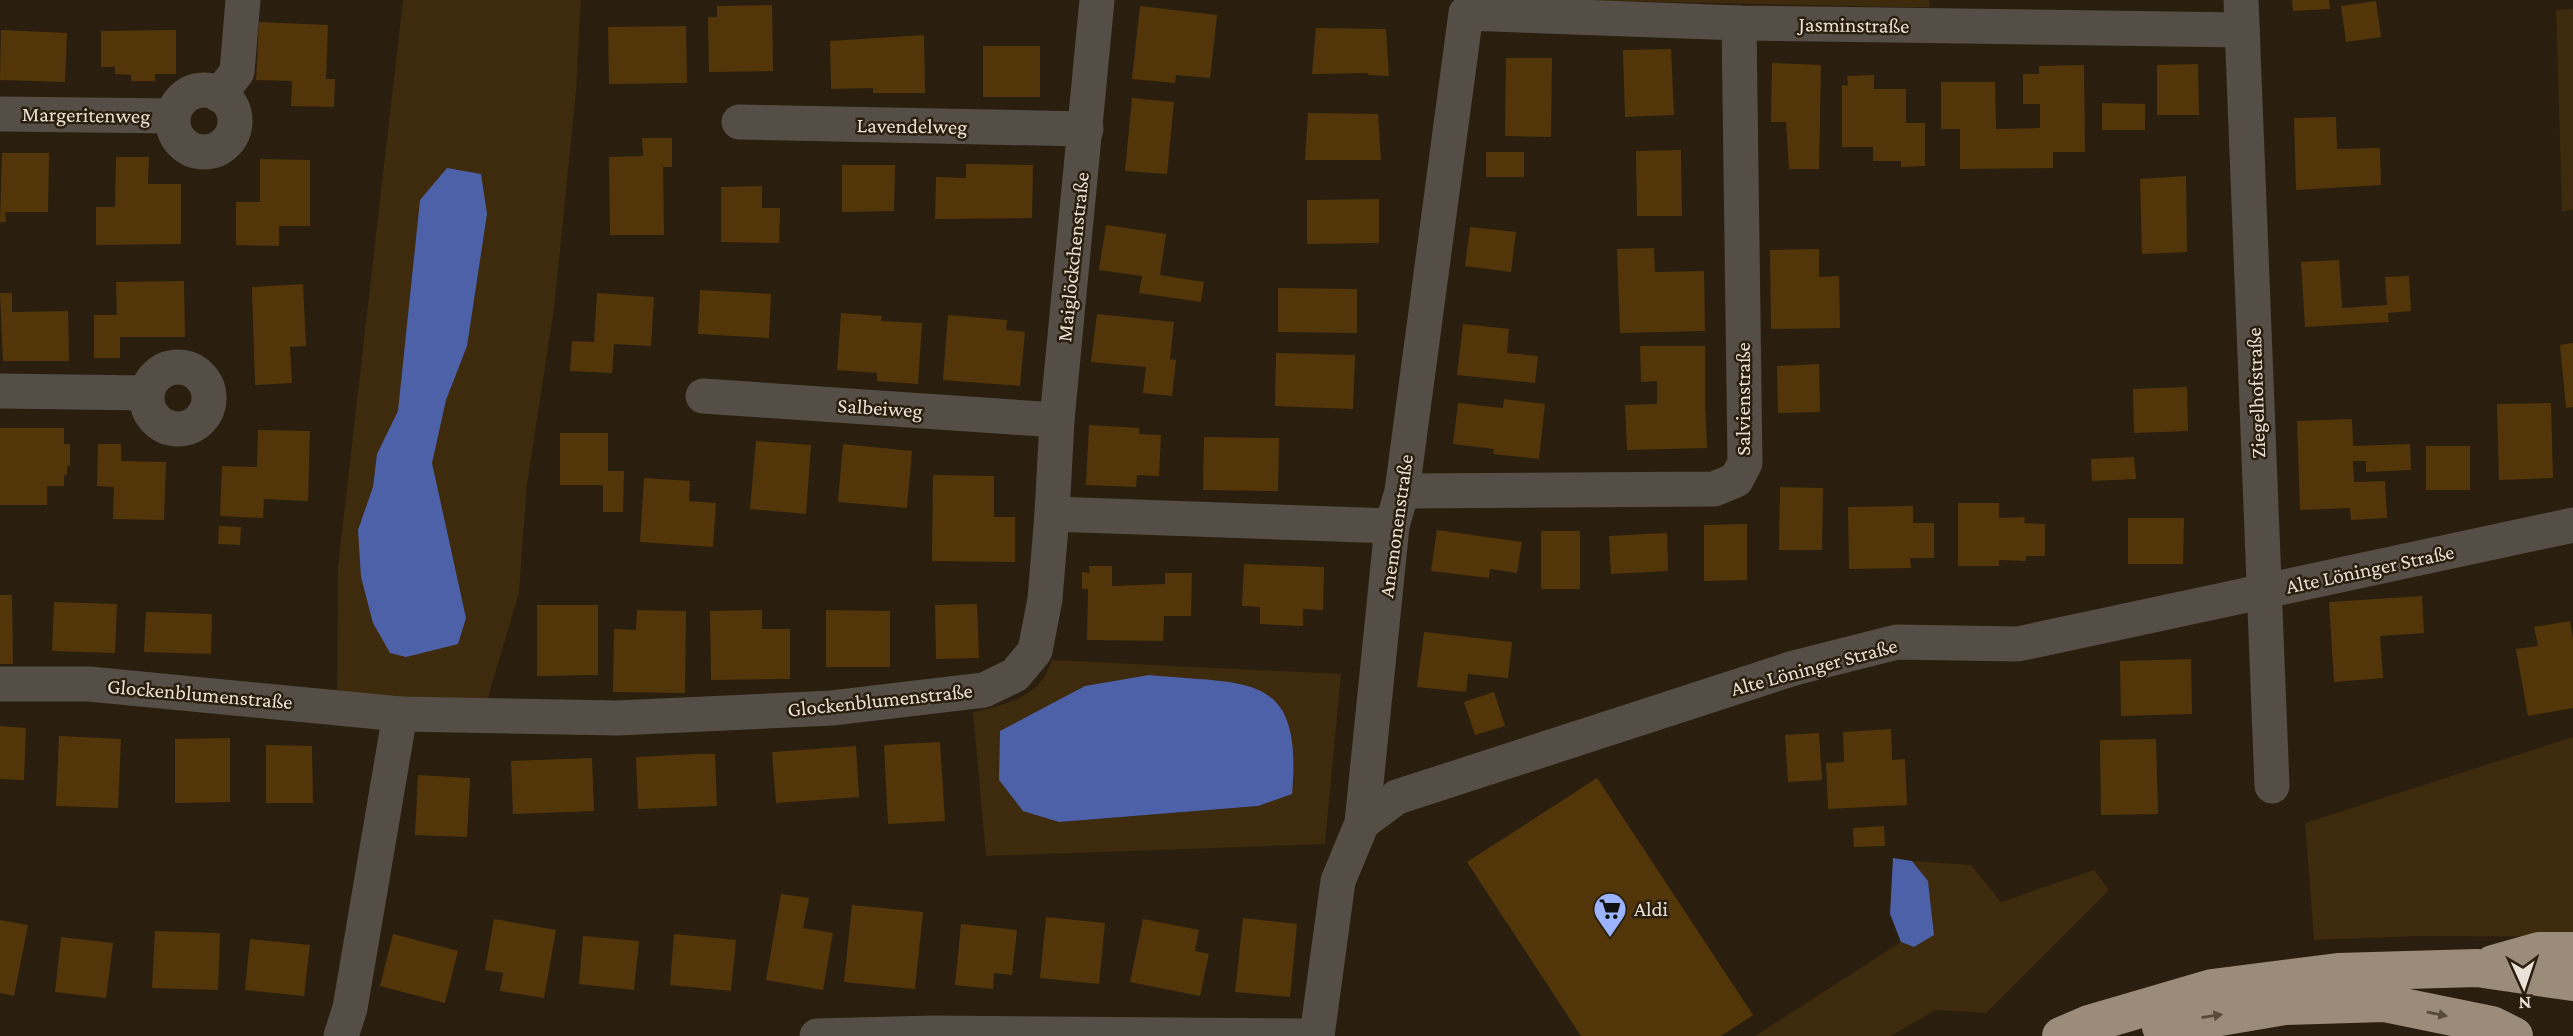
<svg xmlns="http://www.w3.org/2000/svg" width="2573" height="1036" viewBox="0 0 2573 1036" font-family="'Crimson Pro',serif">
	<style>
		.green { fill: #3e2a0c; fill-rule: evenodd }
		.water { fill: #4c61a8 }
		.building { fill: #52360a }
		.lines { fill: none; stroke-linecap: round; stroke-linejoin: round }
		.street { stroke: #544e46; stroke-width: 35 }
		.highway { stroke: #9b8c79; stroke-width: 38 }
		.oneway { fill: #574a39 }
		.labels { text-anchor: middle; stroke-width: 5; stroke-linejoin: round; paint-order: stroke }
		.street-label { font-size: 21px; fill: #eae2d8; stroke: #2a1e0e }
		.poi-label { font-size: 21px; fill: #eae2d8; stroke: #2a1e0e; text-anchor: start }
	</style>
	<rect width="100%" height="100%" fill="#2a1e0e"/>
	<!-- green -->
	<g class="green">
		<polygon points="403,0 581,0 576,92 554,309 527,484 519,593 486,704 337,697 338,566"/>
		<polygon points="1561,0 1929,0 1930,7 1900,7"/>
		<polygon points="2573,9 2573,209 2562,212 2556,10"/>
		<path d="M1052,660l289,14 -16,170 -339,12 -13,-144c35,-8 67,-15 79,-52zM1047,709l211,97 -198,16 -60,-91z"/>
		<polygon points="2573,737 2573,937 2420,936 2314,940 2305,823"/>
		<polygon points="1912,861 1971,865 2001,902 2094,870 2109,890 1986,1013 1936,1010 1891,1036 1755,1036 1901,942 1914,947 1934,935 1928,881"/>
	</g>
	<!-- water -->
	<g class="water">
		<polygon points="447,168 481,174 487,214 467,346 446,400 432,463 466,618 458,644 406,657 390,653 373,623 361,577 358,530 373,487 377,454 398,411 420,200"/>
		<path d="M1149,675c100,10 154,-5 143,119l-34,12 -199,16 -36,-11 -24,-31 1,-49 85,-45z"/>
		<polygon points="1893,858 1912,861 1928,881 1934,935 1914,947 1901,942 1890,914"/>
	</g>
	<!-- building -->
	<g class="building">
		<polygon points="2292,0 2329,0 2330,9 2293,11"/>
		<polygon points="2376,1 2381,37 2346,42 2341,6"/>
		<polygon points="772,5 773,71 709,72 708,17 717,17 717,6"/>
		<polygon points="1140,6 1217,15 1210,78 1176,75 1175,83 1132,79"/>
		<polygon points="259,22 328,25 326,79 335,79 334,107 291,106 292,81 256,80"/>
		<polygon points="686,26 687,83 609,84 608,27"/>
		<polygon points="1316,28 1386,29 1389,76 1368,75 1368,73 1312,74"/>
		<polygon points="1,30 67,33 65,82 0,80"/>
		<polygon points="176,30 176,74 155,74 155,81 131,81 131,75 115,74 115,67 101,67 101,31"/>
		<polygon points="924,35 925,93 873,93 873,88 831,89 830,41"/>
		<rect x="983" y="46" width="57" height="51"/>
		<polygon points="1671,49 1674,115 1625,117 1623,50"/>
		<polygon points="1506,58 1552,58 1551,137 1505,136"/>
		<polygon points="1772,63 1821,65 1819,169 1789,169 1786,122 1771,122"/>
		<polygon points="2198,64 2199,115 2157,115 2157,65"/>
		<polygon points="2084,65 2085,152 2053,152 2053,168 1960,169 1960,129 1941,129 1941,82 1995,82 1996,129 2040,128 2040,104 2023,104 2023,74 2039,74 2039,66"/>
		<polygon points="1874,75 1874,89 1906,89 1906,123 1925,123 1925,166 1901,167 1901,161 1873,161 1873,147 1842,147 1842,85 1848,86 1847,76"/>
		<polygon points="1132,98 1174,102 1167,174 1125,171"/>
		<polygon points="2102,103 2145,104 2145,130 2102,130"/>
		<polygon points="1308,113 1378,114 1381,160 1305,160"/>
		<polygon points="2336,117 2337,149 2380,148 2381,185 2296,190 2294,118"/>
		<polygon points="642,138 672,138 672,167 663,167 664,235 610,235 609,157 643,156"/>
		<polygon points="1681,150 1682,216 1637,216 1636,151"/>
		<rect x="1486" y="152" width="38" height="25"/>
		<polygon points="2,153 49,153 48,212 5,212 6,222 0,222"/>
		<polygon points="116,157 149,157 148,184 181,184 181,244 96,245 96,207 115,207"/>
		<polygon points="260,159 310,160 310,226 279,226 279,246 236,245 236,202 260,202"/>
		<polygon points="966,164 1033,165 1032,218 935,219 936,177 966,178"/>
		<polygon points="842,165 895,165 894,211 842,212"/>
		<polygon points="2186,176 2187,252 2142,254 2140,179"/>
		<polygon points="762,186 762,208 780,208 779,243 721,242 721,187"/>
		<polygon points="1379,199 1379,243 1307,244 1307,200"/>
		<polygon points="1106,225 1166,234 1160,275 1204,282 1201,302 1139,293 1142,276 1099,270"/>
		<polygon points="1470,227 1516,232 1511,272 1465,266"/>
		<polygon points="1654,248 1655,272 1704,271 1705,331 1620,333 1617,249"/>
		<polygon points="1819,249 1819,277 1839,276 1840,328 1771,329 1770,250"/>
		<polygon points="2339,260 2342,308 2387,305 2385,277 2409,276 2411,311 2388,313 2389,322 2305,327 2301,262"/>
		<polygon points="184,281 185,337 120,337 120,358 94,358 94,315 117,315 116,282"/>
		<polygon points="303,284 306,346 290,347 292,383 255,385 252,287"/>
		<polygon points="1278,288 1357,289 1357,333 1278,332"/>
		<polygon points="700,290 771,294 769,338 698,334"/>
		<polygon points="0,293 12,293 12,312 68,311 69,361 3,361"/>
		<polygon points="597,293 654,297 651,346 614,344 612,373 570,371 572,341 594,342"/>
		<polygon points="841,313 882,316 881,321 922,323 918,384 877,381 877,373 837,370"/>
		<polygon points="1097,314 1174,322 1170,359 1176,360 1172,396 1143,393 1146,367 1091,362"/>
		<polygon points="948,315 1007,320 1006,330 1025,332 1020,386 943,380"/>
		<polygon points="1463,324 1509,329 1507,353 1538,356 1535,383 1457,375"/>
		<polygon points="2573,343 2573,407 2566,408 2560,345"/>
		<polygon points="1640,346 1705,346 1705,403 1685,404 1705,403 1707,448 1627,450 1625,405 1657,404 1657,381 1641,382"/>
		<polygon points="1276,353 1355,355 1353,409 1275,406"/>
		<polygon points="1819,364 1820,412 1778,413 1777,366"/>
		<polygon points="2187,387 2188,431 2134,433 2133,389"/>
		<polygon points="1504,399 1545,404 1539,459 1493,454 1494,449 1453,444 1458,403 1503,408"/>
		<polygon points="2551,403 2553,478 2499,480 2497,404"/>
		<polygon points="2352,419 2353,446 2410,444 2411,470 2366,472 2366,461 2353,461 2354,482 2385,481 2387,518 2351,520 2350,508 2300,510 2297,421"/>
		<polygon points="1089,425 1139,428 1139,434 1161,435 1159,476 1137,475 1136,487 1086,485"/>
		<polygon points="0,428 64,428 64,444 70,444 70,466 67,466 67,475 64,475 64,486 47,486 47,505 0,505"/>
		<polygon points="258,430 310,431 308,501 264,499 263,518 220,516 222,466 257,467"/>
		<polygon points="560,433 608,433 608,471 624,471 623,512 603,512 603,485 560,485"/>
		<polygon points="1204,437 1279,438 1278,491 1203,490"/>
		<polygon points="756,441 811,445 806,514 750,509"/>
		<polygon points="98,444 121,444 121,461 166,462 164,520 113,519 114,487 97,486"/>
		<polygon points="843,444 912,451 907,508 838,502"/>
		<rect x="2426" y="446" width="44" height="44"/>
		<polygon points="2134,457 2136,479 2092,481 2091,459"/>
		<polygon points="933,475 994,476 994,517 1015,517 1015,562 932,561"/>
		<polygon points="644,478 690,481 689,501 716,503 713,547 640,542"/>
		<polygon points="1780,487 1823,488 1822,550 1779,550"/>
		<polygon points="1958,503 1999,503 1999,518 2025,517 2024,523 2045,524 2045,556 2026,556 2026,561 1999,560 1999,566 1958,566"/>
		<polygon points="1913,506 1913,523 1934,523 1934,558 1910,558 1911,568 1849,569 1848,507"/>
		<polygon points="2128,518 2184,518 2183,564 2128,564"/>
		<polygon points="1747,524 1747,580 1704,581 1704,525"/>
		<polygon points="219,526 241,527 240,545 218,544"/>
		<polygon points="1437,530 1522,542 1517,573 1490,569 1489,578 1431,571"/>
		<rect x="1541" y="531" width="39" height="58"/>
		<polygon points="1667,533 1668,571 1611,574 1609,536"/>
		<polygon points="1244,564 1324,567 1323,610 1303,609 1303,626 1260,624 1260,607 1242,606"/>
		<polygon points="1089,566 1112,566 1112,586 1165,584 1165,573 1192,573 1191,616 1164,616 1163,641 1087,640 1088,589 1082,589 1082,572 1090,573"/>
		<polygon points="0,595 12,595 13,664 0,664"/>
		<polygon points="2422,596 2424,633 2380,636 2383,678 2334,682 2329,602"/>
		<polygon points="54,602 117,604 115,653 52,651"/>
		<polygon points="977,604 979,658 936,659 935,605"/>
		<polygon points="537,605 598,605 598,675 537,676"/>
		<polygon points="637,610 686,611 685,693 613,692 614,629 636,630"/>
		<polygon points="762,610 762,629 790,629 790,679 711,680 710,611"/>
		<polygon points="826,610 890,611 890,667 826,667"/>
		<polygon points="146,612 212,614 211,654 144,652"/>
		<polygon points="2570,621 2573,639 2573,708 2528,716 2516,649 2538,646 2534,627"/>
		<polygon points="1424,632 1512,642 1508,678 1468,674 1466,692 1417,687"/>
		<polygon points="2191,659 2192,714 2121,716 2120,661"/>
		<polygon points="1494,692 1505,726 1475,735 1464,702"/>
		<polygon points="0,726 26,728 24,780 0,779"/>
		<polygon points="1891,729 1892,760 1905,759 1907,805 1828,809 1826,763 1844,762 1843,732"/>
		<polygon points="1819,733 1822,780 1788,782 1785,735"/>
		<polygon points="59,736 121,739 118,808 56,806"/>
		<polygon points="230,738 230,802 175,803 175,739"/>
		<polygon points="2156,739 2158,814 2101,815 2100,740"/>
		<polygon points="940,742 945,821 888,824 884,745"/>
		<polygon points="266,745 312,746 313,803 266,803"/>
		<polygon points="856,746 859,797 776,803 772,752"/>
		<polygon points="697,754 715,754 717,806 638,809 636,757"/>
		<polygon points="592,758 594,811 513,814 511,761"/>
		<polygon points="418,775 470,778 467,837 415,835"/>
		<polygon points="1597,778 1753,1015 1721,1036 1581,1036 1467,862"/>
		<polygon points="1884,826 1885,846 1854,847 1853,828"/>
		<polygon points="781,894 809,898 803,928 833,933 823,990 766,980"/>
		<polygon points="852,905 923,912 915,989 844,982"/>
		<polygon points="1046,917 1105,923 1099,984 1040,978"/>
		<polygon points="1243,918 1297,924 1290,997 1235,992"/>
		<polygon points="494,919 556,930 544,998 500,991 503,973 485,970"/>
		<polygon points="1143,919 1199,930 1195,951 1209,954 1200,996 1130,982"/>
		<polygon points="0,920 28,925 14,996 0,993"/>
		<polygon points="961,924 1017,930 1012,975 994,973 993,989 955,985"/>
		<polygon points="155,931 220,933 218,990 152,988"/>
		<polygon points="393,934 458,951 445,1003 380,986"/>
		<polygon points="674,934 736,940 731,991 670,985"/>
		<polygon points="583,936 639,941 634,990 579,984"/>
		<polygon points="61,937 113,943 106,998 55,992"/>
		<polygon points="250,939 310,945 304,996 245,990"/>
	</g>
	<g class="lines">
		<!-- street -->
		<g class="street">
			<polyline points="2241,0 2272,786"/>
			<circle cx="204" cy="121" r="31"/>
			<polyline points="219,95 237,72 243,0"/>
			<polyline points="0,114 173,116"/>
			<polyline points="739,122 1086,129"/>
			<circle cx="178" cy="398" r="31"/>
			<polyline points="0,391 147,393"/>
			<polyline points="703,396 1057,420"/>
			<polyline points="1402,491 1714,489 1736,480 1745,463 1739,23"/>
			<polyline points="1052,514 1057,420 1097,0"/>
			<polyline points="0,684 89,684 400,714 350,1008 341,1036"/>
			<polyline points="400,714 617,718 832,708 984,690 1015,675 1035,651 1045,599 1052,514 1392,526"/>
			<polyline points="1362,823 1397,797 1794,668 1897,642 2018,644 2573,525"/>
			<polyline points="817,1036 933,1033 1313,1036"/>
			<polyline points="1317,1036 1338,881 1362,823 1392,526 1402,491 1466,13 1739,23 2242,30"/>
		</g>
		<!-- highway -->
		<g class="highway">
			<polyline points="2493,964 2539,951 2573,951"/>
			<polyline points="2161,1027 2285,1006 2384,1003 2492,1025 2514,1036"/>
			<polyline points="2061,1036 2089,1024 2212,988 2338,972 2477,968 2573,982"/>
		</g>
	</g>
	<!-- one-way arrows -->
	<defs><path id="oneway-solid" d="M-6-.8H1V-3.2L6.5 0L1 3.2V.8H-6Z" transform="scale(1.75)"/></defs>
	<g class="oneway">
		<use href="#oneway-solid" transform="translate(2437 1014) rotate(12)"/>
		<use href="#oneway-solid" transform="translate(2212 1016) rotate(-9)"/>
	</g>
	<!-- icons -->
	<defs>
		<symbol id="supermarket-pin" viewBox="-11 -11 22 30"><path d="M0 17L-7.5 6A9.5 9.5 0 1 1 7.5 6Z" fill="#9cb4fd" stroke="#2a1e0e"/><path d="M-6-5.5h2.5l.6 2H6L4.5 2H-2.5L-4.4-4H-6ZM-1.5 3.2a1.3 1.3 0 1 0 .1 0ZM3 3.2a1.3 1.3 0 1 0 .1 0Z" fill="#111"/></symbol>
	</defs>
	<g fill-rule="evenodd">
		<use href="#supermarket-pin" x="1591" y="890" width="38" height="52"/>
	</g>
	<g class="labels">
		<!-- street labels -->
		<g class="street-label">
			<text transform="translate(1854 25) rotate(1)" y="7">Jasminstraße</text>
			<text transform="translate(86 115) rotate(1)" y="7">Margeritenweg</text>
			<text transform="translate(912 126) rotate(1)" y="7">Lavendelweg</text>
			<text transform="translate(1073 257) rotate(-84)" y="7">Maiglöckchenstraße</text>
			<text transform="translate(2256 393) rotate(-92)" y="7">Ziegelhofstraße</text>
			<text transform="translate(1743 399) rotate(-90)" y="7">Salvienstraße</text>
			<text transform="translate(880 408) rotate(4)" y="7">Salbeiweg</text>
			<text transform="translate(1396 526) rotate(-82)" y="7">Anemonenstraße</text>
			<text transform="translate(2370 569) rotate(-12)" y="7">Alte Löninger Straße</text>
			<text transform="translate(1814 667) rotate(-15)" y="7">Alte Löninger Straße</text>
			<text transform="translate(200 694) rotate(5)" y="7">Glockenblumenstraße</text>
			<text transform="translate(880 700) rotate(-6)" y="7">Glockenblumenstraße</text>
		</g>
		<!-- poi labels -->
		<g class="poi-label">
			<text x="1634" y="916">Aldi</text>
		</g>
	</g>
	<!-- north arrow -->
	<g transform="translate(2524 987) rotate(177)" stroke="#2a1e0e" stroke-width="5" paint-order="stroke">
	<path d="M0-5L12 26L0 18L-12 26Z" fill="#eae2d8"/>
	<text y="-10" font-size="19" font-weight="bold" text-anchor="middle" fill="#eae2d8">N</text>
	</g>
</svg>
